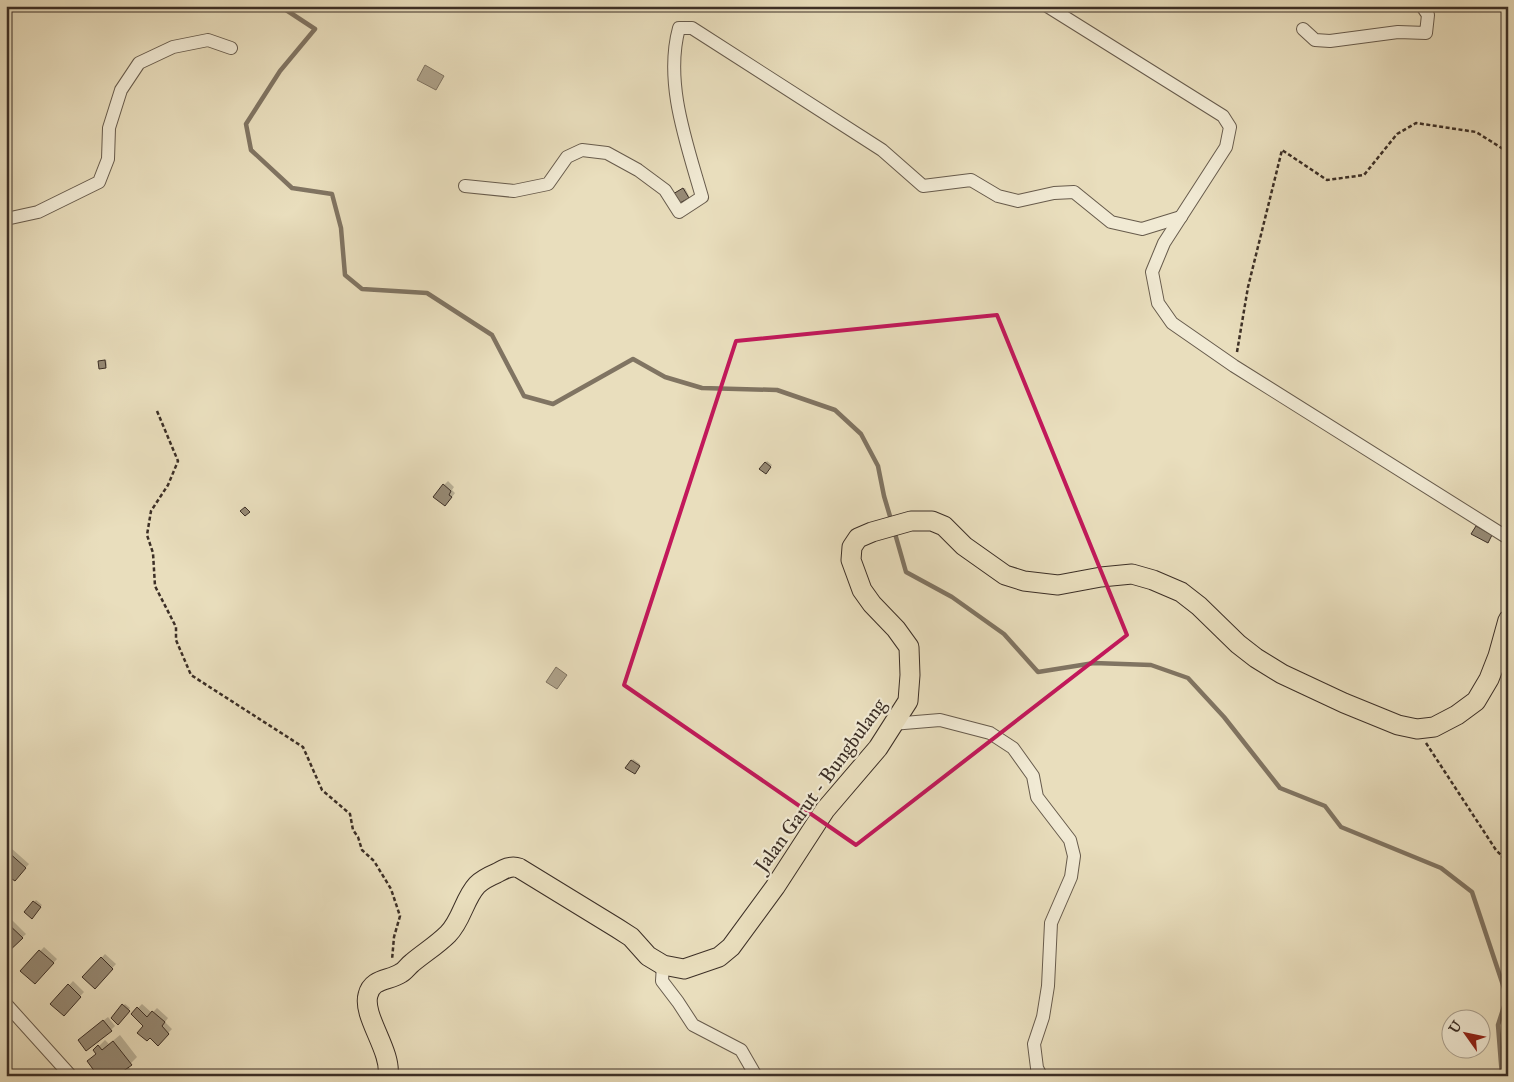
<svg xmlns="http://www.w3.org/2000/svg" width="1514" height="1082" viewBox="0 0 1514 1082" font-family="'IM FELL Great Primer',serif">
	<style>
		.water { fill: #aea28a; stroke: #807462 }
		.shadow { fill: #0003 }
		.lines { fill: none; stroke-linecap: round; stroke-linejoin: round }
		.stream { stroke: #807462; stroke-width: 4.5 }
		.building { fill: #968a75; stroke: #3c2f26 }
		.minor-casing { stroke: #675b4c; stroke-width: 14 }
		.primary-casing { stroke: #3c2f26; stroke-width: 21 }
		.path { stroke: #3c2f26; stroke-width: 2.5; stroke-dasharray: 4 2.5; stroke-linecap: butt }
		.minor { stroke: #f1ead4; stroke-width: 12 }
		.primary { stroke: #e9debd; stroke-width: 19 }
		.marked { fill: none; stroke: #c2185b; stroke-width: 4; stroke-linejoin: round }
		.labels { text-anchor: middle; stroke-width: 4.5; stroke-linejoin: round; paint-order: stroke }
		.street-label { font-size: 20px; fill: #3c2f26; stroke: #f1ead4 }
	</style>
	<rect width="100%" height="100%" fill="#e9debd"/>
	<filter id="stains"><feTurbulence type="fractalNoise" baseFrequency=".004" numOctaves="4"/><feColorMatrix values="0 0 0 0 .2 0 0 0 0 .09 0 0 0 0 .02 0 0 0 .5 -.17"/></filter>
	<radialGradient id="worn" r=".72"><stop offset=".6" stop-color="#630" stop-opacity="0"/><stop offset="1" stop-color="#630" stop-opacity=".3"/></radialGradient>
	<!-- water -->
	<g class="water">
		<polygon points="425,65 444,76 436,90 417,80"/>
		<polygon points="556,667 567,675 557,689 546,682"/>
	</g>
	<!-- shadow -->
	<g class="shadow">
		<polygon points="685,188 689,196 688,197 676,193"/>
		<polygon points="106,359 107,365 106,367 99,362"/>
		<polygon points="767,461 772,465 766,473 761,469"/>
		<polygon points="448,481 454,487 452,490 455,493 449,501 444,485"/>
		<polygon points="633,759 640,764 636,771 632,761"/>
		<polygon points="11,848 29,864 15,879 6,873 6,853"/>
		<polygon points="36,900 42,905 31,917 25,912"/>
		<polygon points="11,919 26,934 6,953 6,924"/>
		<polygon points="44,947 57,959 39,979 22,971"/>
		<polygon points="105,954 116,964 95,987 84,977"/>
		<polygon points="73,981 84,992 64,1014 52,1004"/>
		<polygon points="125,1004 130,1008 118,1023 112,1018"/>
		<polygon points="142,1004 152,1013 157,1008 168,1018 165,1022 172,1029 158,1044 145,1026 132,1014"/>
		<polygon points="108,1017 115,1026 111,1030 83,1036"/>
		<polygon points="120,1035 137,1057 128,1066 131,1071 126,1076 100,1076 97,1053 95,1050 105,1040 109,1044"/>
	</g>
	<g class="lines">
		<!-- stream -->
		<g class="stream">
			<polyline points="280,6 315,29 280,71 246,124 251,150 292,188 332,194 341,228 345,275 362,289 427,293 492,335 524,396 553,404 633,359 665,377 702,388 777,390 835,410 861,434 878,466 884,496 892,523"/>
			<polyline points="894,530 906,572 952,597 1004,634 1038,672 1094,663 1151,665 1188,678 1224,717 1280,788 1325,806 1341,827 1441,868 1472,892 1507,997 1498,1025 1502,1076"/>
		</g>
	</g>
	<!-- building -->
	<g class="building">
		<polygon points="683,188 689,198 678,204 673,194"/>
		<polygon points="105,360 106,368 99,369 98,361"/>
		<polygon points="765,462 771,467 766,474 759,469"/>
		<polygon points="443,484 451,491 449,495 452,497 445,506 433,497"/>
		<polygon points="245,507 250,512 245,516 240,511"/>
		<polygon points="1476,526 1492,535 1488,543 1471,534"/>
		<polygon points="631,760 640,766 635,774 625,768"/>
		<polygon points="7,851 26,868 15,881 6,875"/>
		<polygon points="33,901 41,907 32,919 24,912"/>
		<polygon points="6,922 23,938 6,954"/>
		<polygon points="39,950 54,963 35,984 20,971"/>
		<polygon points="101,957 113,969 95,989 82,977"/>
		<polygon points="68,984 81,997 64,1016 50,1004"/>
		<polygon points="122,1004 130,1011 118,1025 111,1018"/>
		<polygon points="137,1007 147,1017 152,1011 165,1022 162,1026 169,1034 158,1046 150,1038 147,1041 137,1033 143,1026 131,1014"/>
		<polygon points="103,1020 112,1031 86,1051 78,1040"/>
		<polygon points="113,1041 132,1065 122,1072 124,1076 98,1076 87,1061 96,1054 93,1050 98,1045 102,1050"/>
	</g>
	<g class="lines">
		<defs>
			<g id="minor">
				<polyline points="1047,6 1223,116 1230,127 1226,147 1164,243 1152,272 1158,303 1172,323 1234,366 1508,538"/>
				<polyline points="1303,29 1315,40 1330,41 1398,32 1426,33 1428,15 1422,6"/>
				<path d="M465,186l49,5 34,-7 19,-27 15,-7 25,3 31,17 27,20 14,22 23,-15c-15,-53 -38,-114 -23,-169h13l190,122 41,36 48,-6 27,16 20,5 36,-8 20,-1 37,30 31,7 39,-12"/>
				<polyline points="6,219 38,212 99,182 108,159 109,128 121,90 139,63 173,47 208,40 231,48"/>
				<polyline points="892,724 940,720 990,733 1013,748 1033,776 1037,797 1070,840 1074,856 1071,877 1051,923 1048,986 1043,1017 1034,1044 1037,1068 1041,1076"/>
				<polyline points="663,965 662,981 678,1002 693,1025 741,1050 756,1076"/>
				<polyline points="6,1004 71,1076"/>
			</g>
			<path id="primary" d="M388,1076c4,-25 -26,-60 -20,-81 4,-17 21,-14 33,-22 4,-2 7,-7 11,-10 12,-10 25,-18 36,-29 14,-14 16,-35 29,-49 6,-6 13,-9 20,-12 7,-4 14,-8 22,-5l98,60 14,9 17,19 15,9 21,4 35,-12 12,-10 44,-60 50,-77 53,-62 30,-47 2,-26 -1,-28 -13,-18 -24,-25 -10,-14 -11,-30 1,-13 6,-9 14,-6 39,-11h21l12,5 20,20 41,29 19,6 34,4 43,-8 31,-3 21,6 28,12 18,14 39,38 18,14 26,16 62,29 54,22 19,4 17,-2 23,-12 19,-14 13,-22 9,-23 10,-36"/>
		</defs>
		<!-- minor casing -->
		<use href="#minor" class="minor-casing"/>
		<!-- primary casing -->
		<use href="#primary" class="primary-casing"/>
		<!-- path -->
		<g class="path">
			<polyline points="1237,352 1248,287 1282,150 1327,180 1364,175 1397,134 1416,123 1476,132 1508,152"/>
			<polyline points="157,411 178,461 168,485 151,511 147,535 153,553 155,586 176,627 176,640 191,675 303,747 322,790 350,814 353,830 358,837 362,850 374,861 391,889 400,916 394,937 392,960"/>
			<polyline points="1426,743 1496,850 1508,862"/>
		</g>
		<!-- minor -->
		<use href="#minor" class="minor"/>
		<!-- primary -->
		<use href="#primary" class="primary"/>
	</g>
	<!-- marked area -->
	<path class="marked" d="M997,315l130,320 -271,210 -232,-160 112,-344z"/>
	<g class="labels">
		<!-- street labels -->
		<g class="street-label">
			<text transform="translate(820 785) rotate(-54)" y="7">Jalan Garut - Bungbulang</text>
		</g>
	</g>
	<!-- margin -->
	<rect width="1514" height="1082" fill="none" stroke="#e9debd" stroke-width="25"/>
	<rect x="8" y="8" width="1499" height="1067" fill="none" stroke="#3c2f26" stroke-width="2.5"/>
	<rect x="12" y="12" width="1489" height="1057" fill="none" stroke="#3c2f26"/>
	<!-- north arrow -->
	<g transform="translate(1466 1034) rotate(303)"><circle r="24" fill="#f1ead4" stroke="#a99f8e"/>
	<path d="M0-4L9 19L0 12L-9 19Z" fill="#8f2418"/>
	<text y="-8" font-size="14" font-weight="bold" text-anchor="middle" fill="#3c2f26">U</text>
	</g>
	<rect width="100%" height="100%" filter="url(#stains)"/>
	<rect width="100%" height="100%" fill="url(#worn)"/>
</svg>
